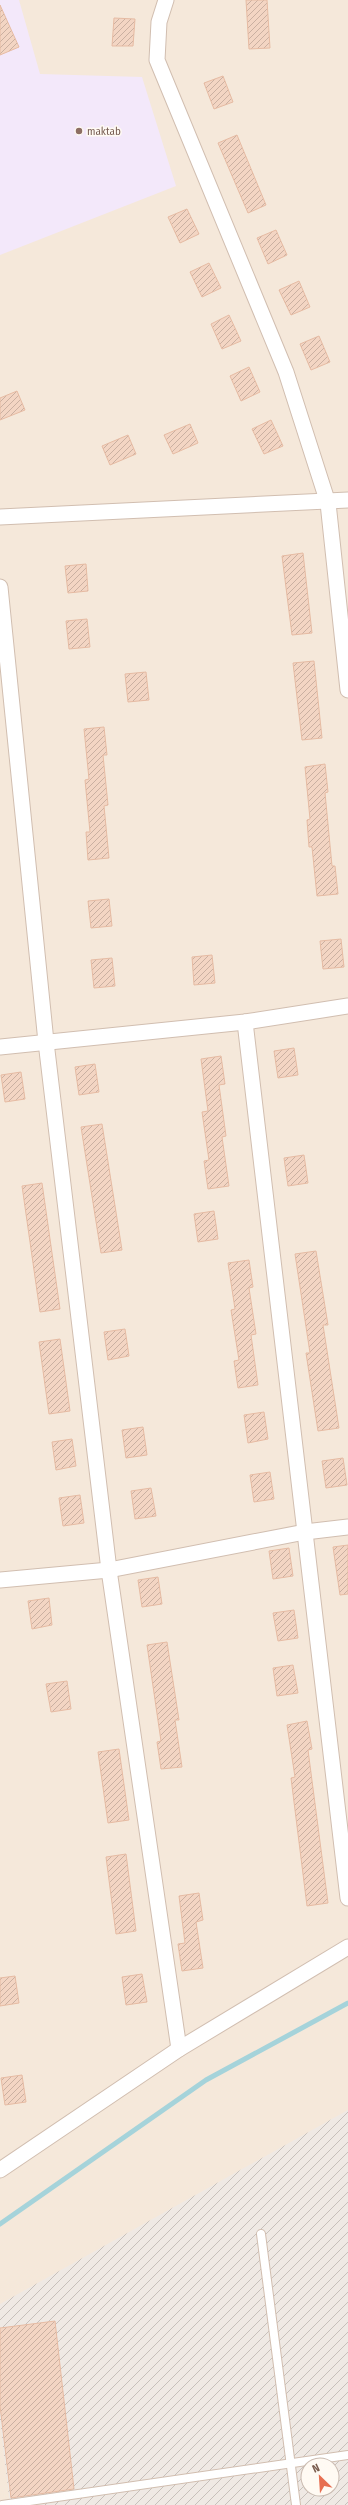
<svg xmlns="http://www.w3.org/2000/svg" width="348" height="2505" viewBox="0 0 348 2505" font-family="'Fira Sans Condensed',sans-serif">
	<style>
		.residential { fill: #f5e8da; fill-rule: evenodd }
		.industrial { fill: url(#industrial-furrows); fill-rule: evenodd }
		.education { fill: #f3e8fa }
		.lines { fill: none; stroke-linecap: round; stroke-linejoin: round }
		.stream { stroke: #a5d3da; stroke-width: 5 }
		.building { fill: url(#building-hatch); stroke: #e6bba3 }
		.lane-casing { stroke: #d1beb0; stroke-width: 10 }
		.street-casing { stroke: #d1beb0; stroke-width: 17 }
		.lane { stroke: #fff; stroke-width: 8 }
		.street { stroke: #fff; stroke-width: 15 }
		.education-dot { fill: #8d6e63; stroke: #fffaf3; stroke-width: 1.5 }
		.labels { text-anchor: middle; stroke-width: 3; stroke-linejoin: round; paint-order: stroke }
		.education-label { font-size: 11px; fill: #785e54; stroke: #fffaf3; text-anchor: start }
	</style>
	<defs>
		<pattern id="industrial-furrows" width="10" height="10" patternUnits="userSpaceOnUse"><rect width="10" height="10" fill="#efe9e4"/><path d="M-1 1l2-2M0 10L10 0M9 11l2-2" fill="none" stroke="#c7c0bb"/></pattern>
		<pattern id="building-hatch" width="6" height="6" patternUnits="userSpaceOnUse"><rect width="6" height="6" fill="#f3d5c3"/><path d="M-1 1l2-2M0 6l6-6M5 7l2-2" fill="none" stroke="#cab0a1"/></pattern>
	</defs>
	<rect width="100%" height="100%" fill="#fdf6ec"/>
	<!-- residential -->
	<path class="residential" d="M0,0h348v2505h-348zM308,2465h24v24h-24z"/>
	<!-- industrial -->
	<path class="industrial" d="M348,2110v395h-338l-10,-83v-118zM308,2465h24v24h-24z"/>
	<!-- education -->
	<polygon class="education" points="0,0 19,0 40,74 142,77 176,186 0,255"/>
	<g class="lines">
		<!-- stream -->
		<polyline class="stream" points="0,2224 206,2080 348,2003"/>
	</g>
	<!-- building -->
	<g class="building">
		<polygon points="246,0 267,0 270,48 249,49"/>
		<polygon points="0,5 19,47 0,55"/>
		<polygon points="114,18 135,19 133,46 112,46"/>
		<polygon points="223,76 233,102 214,109 204,83"/>
		<polygon points="237,135 266,205 248,213 218,143"/>
		<polygon points="187,209 199,234 180,243 168,217"/>
		<polygon points="276,230 287,255 268,264 257,238"/>
		<polygon points="209,263 221,288 202,297 190,272"/>
		<polygon points="299,281 310,307 291,315 279,290"/>
		<polygon points="229,315 241,341 222,349 211,324"/>
		<polygon points="319,336 330,362 311,370 300,344"/>
		<polygon points="249,367 260,392 241,401 230,376"/>
		<polygon points="17,391 25,410 0,420 0,398"/>
		<polygon points="271,420 283,446 264,454 252,429"/>
		<polygon points="190,424 198,443 173,454 164,435"/>
		<polygon points="128,435 136,454 110,465 102,446"/>
		<polygon points="303,553 312,633 292,635 282,556"/>
		<polygon points="86,564 88,591 68,593 65,566"/>
		<polygon points="87,619 90,647 69,649 66,621"/>
		<polygon points="314,661 322,738 302,740 293,663"/>
		<polygon points="146,672 149,700 128,702 125,674"/>
		<polygon points="104,727 107,755 103,755 108,805 104,806 109,858 88,860 86,832 90,832 85,780 89,779 84,729"/>
		<polygon points="325,764 328,792 325,793 332,866 335,866 338,894 317,896 312,847 309,847 307,820 310,819 305,767"/>
		<polygon points="109,899 112,926 91,928 88,901"/>
		<polygon points="341,939 344,967 323,969 320,941"/>
		<polygon points="212,955 215,983 194,985 192,957"/>
		<polygon points="112,958 115,986 94,988 91,960"/>
		<polygon points="294,1048 298,1075 278,1078 274,1051"/>
		<polygon points="221,1056 225,1084 219,1085 226,1136 222,1137 229,1186 208,1189 204,1161 209,1160 202,1112 208,1111 201,1059"/>
		<polygon points="95,1064 99,1092 79,1095 75,1067"/>
		<polygon points="21,1072 25,1099 5,1102 1,1075"/>
		<polygon points="102,1124 122,1250 101,1253 81,1127"/>
		<polygon points="304,1155 308,1183 288,1186 284,1158"/>
		<polygon points="42,1183 60,1309 40,1312 22,1186"/>
		<polygon points="214,1211 218,1239 198,1242 194,1214"/>
		<polygon points="316,1251 328,1325 323,1325 339,1428 318,1431 306,1353 310,1353 295,1254"/>
		<polygon points="249,1260 253,1287 249,1288 256,1334 251,1335 258,1385 238,1388 234,1361 239,1360 231,1310 235,1309 228,1263"/>
		<polygon points="125,1329 129,1356 108,1360 104,1332"/>
		<polygon points="60,1339 70,1411 49,1414 39,1342"/>
		<polygon points="264,1412 268,1439 248,1443 244,1415"/>
		<polygon points="143,1427 147,1455 126,1458 122,1430"/>
		<polygon points="72,1439 76,1466 56,1470 52,1442"/>
		<polygon points="343,1458 347,1485 326,1488 322,1461"/>
		<polygon points="270,1472 274,1499 254,1502 250,1475"/>
		<polygon points="151,1488 156,1516 135,1519 131,1491"/>
		<polygon points="80,1495 84,1523 63,1526 59,1498"/>
		<polygon points="348,1545 348,1594 340,1595 333,1547"/>
		<polygon points="289,1548 293,1576 273,1579 269,1551"/>
		<polygon points="158,1577 162,1604 142,1607 138,1580"/>
		<polygon points="49,1598 52,1625 32,1629 28,1601"/>
		<polygon points="294,1610 298,1638 278,1641 273,1613"/>
		<polygon points="167,1642 179,1720 175,1720 182,1767 161,1769 157,1742 161,1741 147,1645"/>
		<polygon points="293,1665 298,1693 277,1696 273,1668"/>
		<polygon points="67,1681 71,1709 51,1712 46,1684"/>
		<polygon points="307,1721 312,1749 308,1750 328,1903 307,1906 291,1778 295,1777 287,1725"/>
		<polygon points="119,1749 129,1820 108,1823 98,1752"/>
		<polygon points="126,1854 136,1931 116,1934 106,1857"/>
		<polygon points="199,1893 203,1920 196,1922 203,1968 182,1971 178,1944 185,1943 179,1896"/>
		<polygon points="142,1974 147,2002 126,2005 122,1977"/>
		<polygon points="15,1976 19,2003 0,2006 0,1978"/>
		<polygon points="22,2075 26,2102 5,2105 1,2078"/>
		<polygon points="55,2321 74,2489 11,2498 0,2406 0,2328"/>
	</g>
	<g class="lines">
		<defs>
			<g id="lane">
				<polyline points="261,2234 296,2505"/>
				<polyline points="2,2505 348,2455"/>
			</g>
			<g id="street">
				<polyline points="166,0 159,22 157,60 286,372 328,503 348,690"/>
				<polyline points="0,517 348,500"/>
				<polyline points="0,587 46,1042 109,1570 179,2049"/>
				<polyline points="245,1022 348,1898"/>
				<polyline points="0,1047 245,1022 348,1006"/>
				<polyline points="0,1580 109,1570 305,1532 348,1527"/>
				<polyline points="0,2170 179,2049 348,1947"/>
			</g>
		</defs>
		<!-- lane casing -->
		<use href="#lane" class="lane-casing"/>
		<!-- street casing -->
		<use href="#street" class="street-casing"/>
		<!-- lane -->
		<use href="#lane" class="lane"/>
		<!-- street -->
		<use href="#street" class="street"/>
	</g>
	<!-- markers -->
	<circle class="education-dot" cx="79" cy="131" r="4"/>
	<g class="labels">
		<!-- education labels -->
		<g class="education-label">
			<text x="87" y="135">maktab</text>
		</g>
	</g>
	<!-- north arrow -->
	<g transform="translate(320 2477) rotate(335)"><circle r="19" fill="#fffaf3" stroke="#cabbb1"/>
	<path d="M0-3L7 15L0 10L-7 15Z" fill="#e76f51"/>
	<text y="-6" font-size="11" font-weight="bold" text-anchor="middle" fill="#7a5c4d">N</text>
	</g>
</svg>
